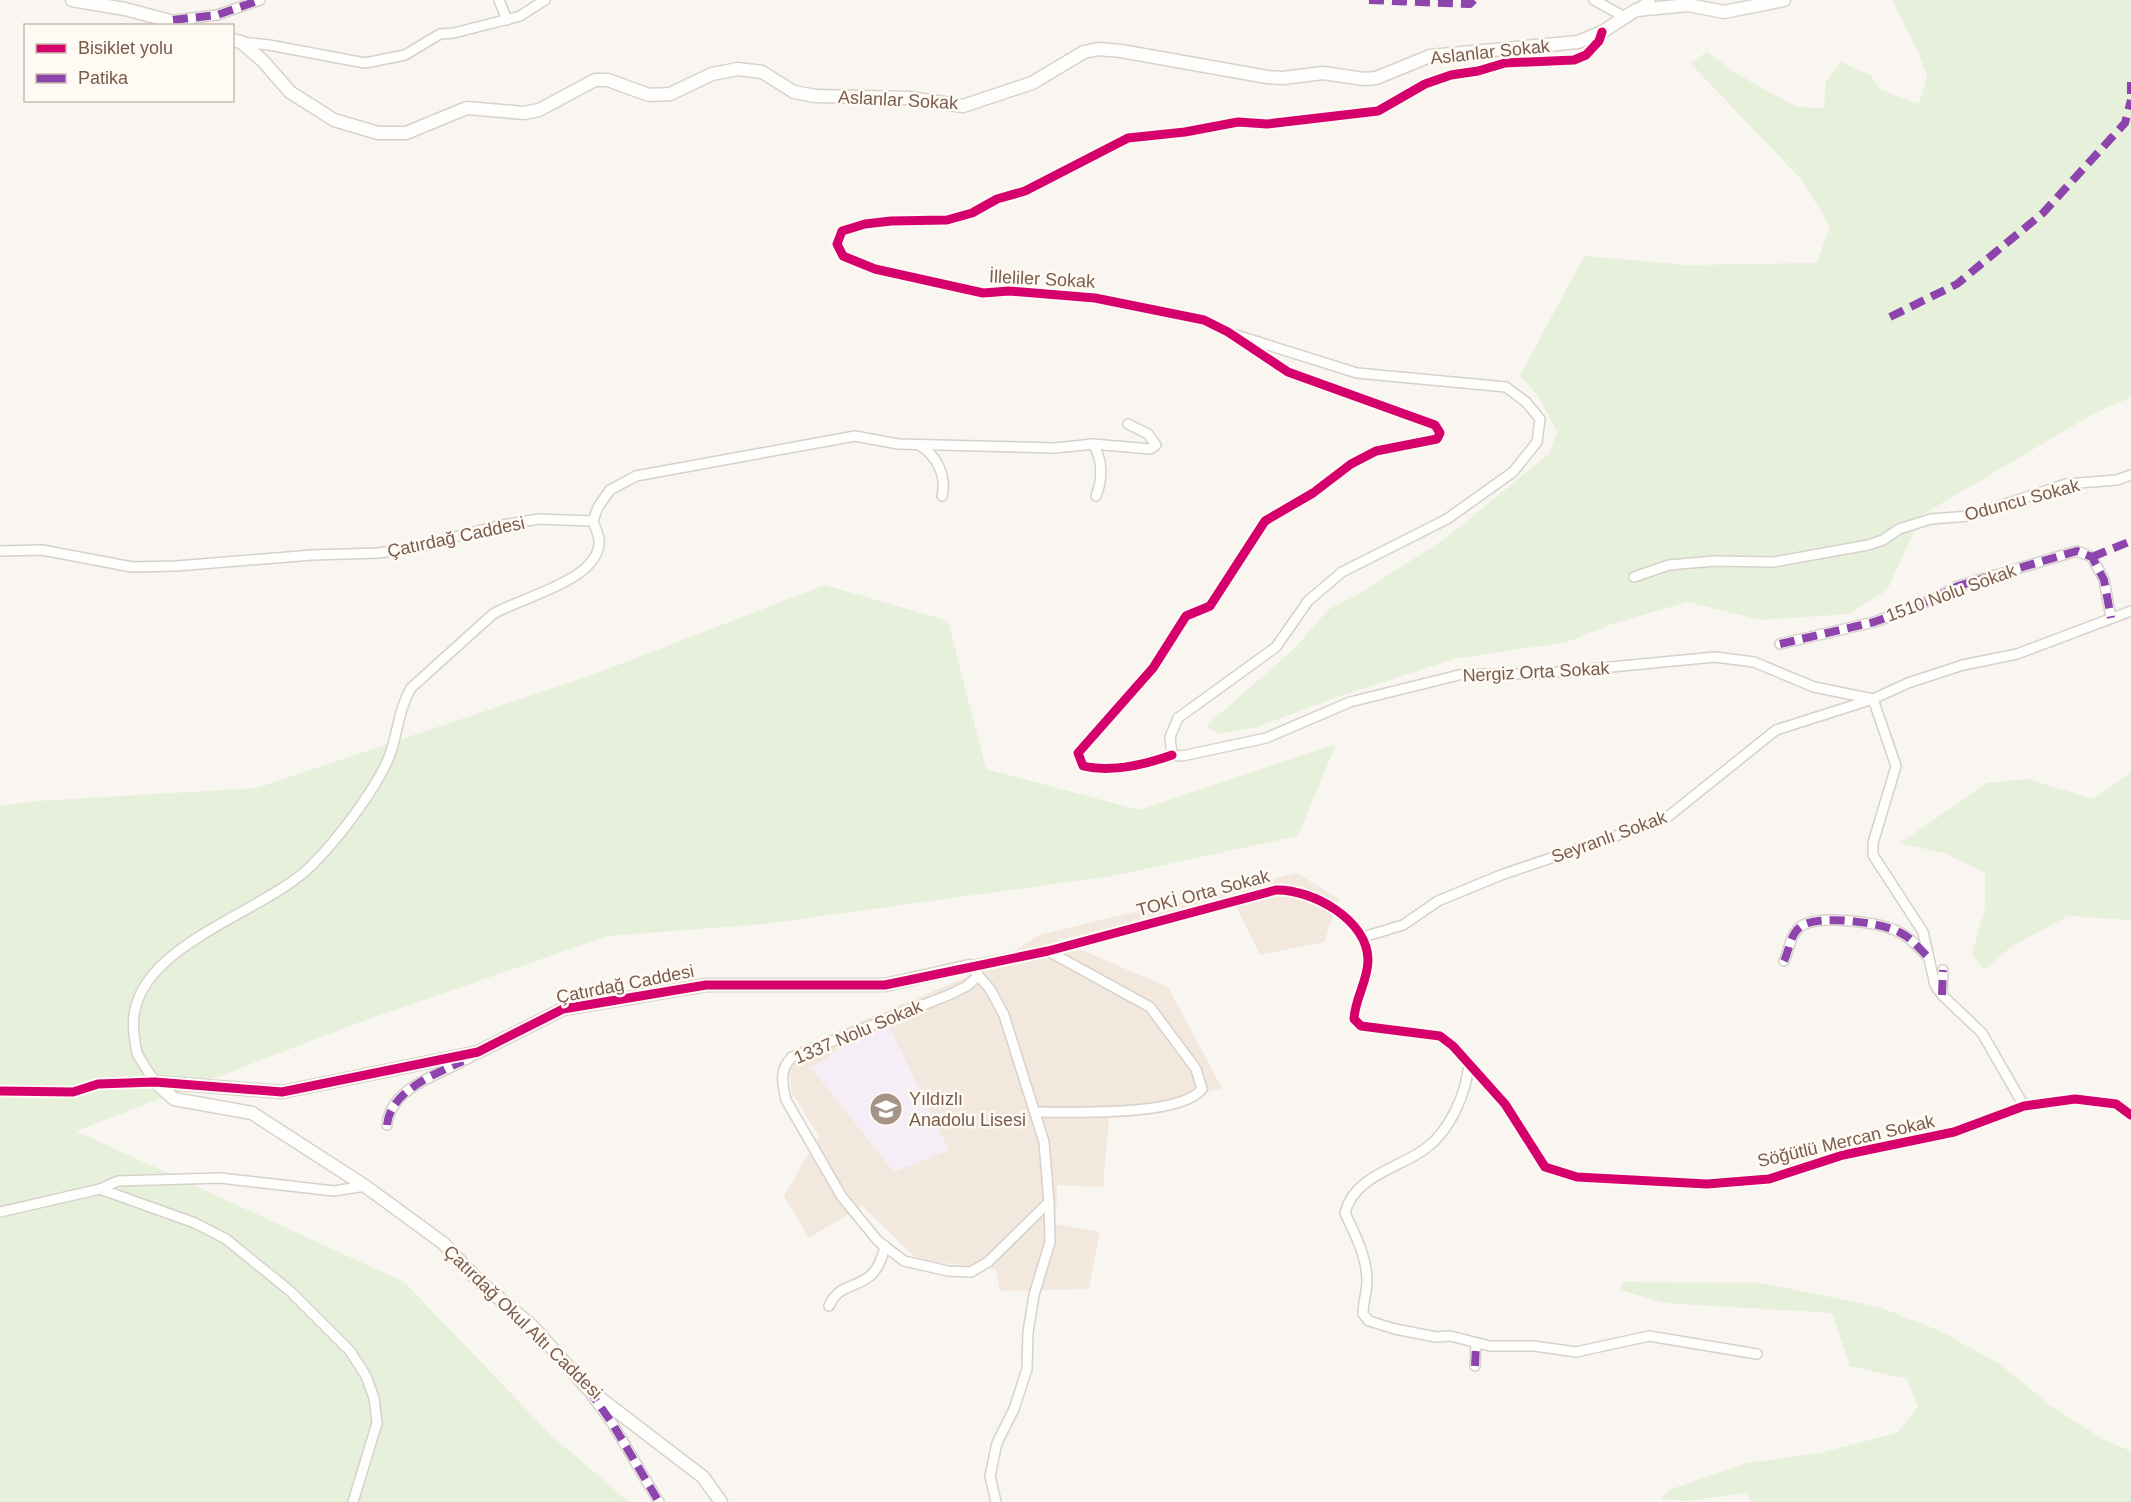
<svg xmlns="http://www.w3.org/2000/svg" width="2131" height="1502" viewBox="0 0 2131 1502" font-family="Helvetica,sans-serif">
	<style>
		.residential { fill: #f2e8de }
		.education { fill: #f6eef6 }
		.green { fill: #e7f0db }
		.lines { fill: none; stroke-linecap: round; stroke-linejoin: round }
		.street-casing { stroke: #d7d1cb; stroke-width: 12 }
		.secondary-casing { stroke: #d9d2cb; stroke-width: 15 }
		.street { stroke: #fefefd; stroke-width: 9 }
		.secondary { stroke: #fefefd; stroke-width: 12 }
		.quiet { stroke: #8e44ad; stroke-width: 8; stroke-dasharray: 15 8; stroke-linecap: butt }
		.cycleway-casing { stroke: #fffaf3; stroke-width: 13 }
		.cycleway { stroke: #d6006c; stroke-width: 9 }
		.labels { text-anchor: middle; stroke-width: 5; stroke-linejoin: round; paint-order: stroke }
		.street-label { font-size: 18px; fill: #7a5c4d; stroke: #fffaf3 }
		.poi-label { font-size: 18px; fill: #7a5c4d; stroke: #fffaf3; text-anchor: start }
	</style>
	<rect width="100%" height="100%" fill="#f9f5f0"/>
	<!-- residential -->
	<polygon class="residential" points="1297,873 1339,899 1324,942 1260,955 1233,900 1058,940 1168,987 1222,1088 1109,1118 1103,1187 1057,1185 1056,1224 1100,1232 1089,1289 1000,1291 996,1269 918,1260 862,1206 809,1238 784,1196 819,1136 792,1093 786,1053 986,969 1039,935"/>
	<!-- education -->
	<polygon class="education" points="885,1018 949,1150 894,1172 811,1068"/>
	<!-- green -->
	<g class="green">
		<polygon points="1892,0 2131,0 2131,397 2091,415 1922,515 1887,590 1849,614 1761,620 1687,602 1612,624 1567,642 1453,659 1326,701 1257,727 1218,734 1206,726 1294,649 1328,610 1359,594 1443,540 1549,454 1557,432 1539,397 1520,376 1584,256 1687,265 1817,263 1830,226 1801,179 1690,63 1707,52 1737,74 1797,107 1824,108 1826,81 1841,62 1870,75 1881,90 1919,104 1927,76 1919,54"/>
		<polygon points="825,585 948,621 986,769 1139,810 1336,744 1298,836 1113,876 764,924 608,936 355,1024 76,1131 404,1282 551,1435 629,1502 0,1502 0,806 38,801 257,788 592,675"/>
		<polygon points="2131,773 2131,920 2068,916 2012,946 1984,970 1972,954 1985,908 1985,873 1944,853 1900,843 1987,783 2028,779 2093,799"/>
		<polygon points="1622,1282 1762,1283 1879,1307 1940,1331 2001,1365 2050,1405 2104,1440 2131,1451 2131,1502 1751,1502 1747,1493 1687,1501 1661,1499 1669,1490 1747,1463 1819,1453 1897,1433 1918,1407 1907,1379 1850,1366 1832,1313 1664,1303 1621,1290"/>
	</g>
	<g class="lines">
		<defs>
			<g id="street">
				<polyline points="499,0 507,20"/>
				<polyline points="1594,0 1623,16"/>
				<polyline points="1636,10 1650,0"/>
				<polyline points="176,20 217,15 260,0"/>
				<polyline points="241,42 269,45 365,63 405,55 440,34 454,33 520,16 545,0"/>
				<polyline points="1236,335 1357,373 1506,387 1526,402 1540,419 1537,442 1513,472 1447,519 1342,572 1308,601 1276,647 1178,718 1170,737 1172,755 1182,756 1266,738 1350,702 1463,674 1538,674 1715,657 1754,662 1814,687 1873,699"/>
				<path d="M1093,444c10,17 10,34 3,52"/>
				<path d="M919,445c18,10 28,32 23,51"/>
				<polyline points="593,521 598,507 610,490 636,476 855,436 898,444 1055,448 1093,444 1150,449 1156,445 1148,434 1128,424"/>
				<polyline points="0,551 42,550 132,567 176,566 312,555 378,553 408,549 497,526 539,519 593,521"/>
				<polyline points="1634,577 1669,565 1714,561 1774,562 1868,545 1883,540 1899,529 1931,519 1969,516 2066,484 2117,480 2131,475"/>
				<polyline points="1780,644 1874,622 1916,607 1958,586 2077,551 2092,557 2104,580 2111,618"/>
				<polyline points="1873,699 1896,766 1873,843 1873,855 1923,932 1935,985 1942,995 1982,1033 2024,1106"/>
				<path d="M1172,755c-28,10 -60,18 -89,11l-5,-13 75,-85 33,-52 24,-10 55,-85 48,-28 38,-29 25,-13 61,-12 3,-6 -5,-8 -147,-53 -60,-40 -24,-12 -109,-22 -86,-7 -26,2 -108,-24 -32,-13 -6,-12 5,-13 23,-7 26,-3 56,-1 25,-7 25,-14 28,-8 103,-53 57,-6 53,-10 29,2 111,-13 47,-27 26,-9 27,-4 27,-8 69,-3 12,-5 13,-14 3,-9"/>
				<polyline points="1363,937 1403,925 1438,901 1501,875 1665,819 1776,730 1873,699 1908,683 1963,665 2017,654 2131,611"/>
				<path d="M1784,961c6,-12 6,-29 19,-36 19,-10 77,-3 96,7 11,5 19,15 28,24"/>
				<path d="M969,966l79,-15 228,-61c36,-1 92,30 92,70 0,21 -13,38 -14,59l7,7 79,10 13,10 52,58 40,63 32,10 130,7 62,-5 74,-24 111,-23 70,-26 51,-7 41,5 15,11"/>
				<polyline points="975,972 990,989 1004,1015 1044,1142 1049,1202 1050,1242 1034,1295 1028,1332 1027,1369 1014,1409 997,1443 990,1476 996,1502"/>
				<path d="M978,976l-11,10 -16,8 -159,63c-13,13 -10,25 -6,43l56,97 36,44 26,20 44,10 23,1 17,-10 61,-60"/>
				<polyline points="1942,995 1943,970"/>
				<path d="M1469,1064c-3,30 -19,67 -44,85 -28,20 -71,27 -80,64 10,22 22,43 22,68 0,11 -4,21 -4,33l6,7 26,8 41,8 14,-1 40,10h44l42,6 73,-16 108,18"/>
				<path d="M155,1082c-6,-9 -12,-18 -17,-27 -3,-6 -3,-15 -4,-22 -11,-86 132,-119 179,-169 25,-25 63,-75 76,-107 9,-23 9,-47 22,-69l82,-74c26,-16 110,-34 106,-75 -1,-6 -4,-12 -6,-18"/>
				<polyline points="0,1091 73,1092 98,1084 155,1082"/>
				<path d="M1035,1112c36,0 145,5 167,-23l-6,-20 -46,-62 -102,-56"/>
				<path d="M387,1125c4,-41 58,-51 87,-70"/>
				<polyline points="100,1189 195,1223 226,1239 290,1291 350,1351 366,1376 374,1398 377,1423 353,1502"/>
				<polyline points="0,1212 100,1189 118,1181 220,1178 334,1191 365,1186"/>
				<path d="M829,1306c14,-32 45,-9 56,-60"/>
				<polyline points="1475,1366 1476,1344"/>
				<polyline points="592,1396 612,1423 659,1502"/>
			</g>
			<g id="secondary">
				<polyline points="72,0 125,9 189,26"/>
				<polyline points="232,40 241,42 263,61 290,92 334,120 378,133 406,133 467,108 524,113 539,110 595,80 608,80 649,95 670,94 712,74 738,69 762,72 794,92 815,96 910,98 963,106 1032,83 1084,52 1098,49 1121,51 1267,77 1283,78 1323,73 1364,79 1376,78 1430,56 1578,42 1602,32 1636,10 1688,5 1724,12 1784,0"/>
				<polyline points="155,1082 282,1092 478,1052 563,1009 706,985 885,985 969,966"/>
				<polyline points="155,1082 174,1099 252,1113 365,1186 443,1243 480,1282 533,1327 588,1389 703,1477 721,1502"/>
			</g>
		</defs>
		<!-- street casing -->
		<use href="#street" class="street-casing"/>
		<!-- secondary casing -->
		<use href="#secondary" class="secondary-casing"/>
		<!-- street -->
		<use href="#street" class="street"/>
		<!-- secondary -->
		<use href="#secondary" class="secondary"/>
		<!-- quiet -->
		<g class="quiet">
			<polyline points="1369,0 1470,4 1474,0"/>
			<polyline points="173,20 217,15 260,0"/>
			<polyline points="2131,82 2131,94"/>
			<polyline points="1890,317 1957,284 2043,213 2125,123 2131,100"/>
			<polyline points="2092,557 2131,541"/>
			<polyline points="1780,644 1874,622 1916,607 1958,586 2077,551 2092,557 2104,580 2111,618"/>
			<path d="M1784,961c6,-12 6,-29 19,-36 19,-10 77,-3 96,7 11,5 19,15 28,24"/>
			<polyline points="1942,995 1943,970"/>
			<path d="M387,1125c3,-34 48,-51 76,-64"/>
			<polyline points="1475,1366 1476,1344"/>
			<polyline points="588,1389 612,1423 659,1502"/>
		</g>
		<defs>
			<g id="cycleway">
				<path d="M1172,755c-28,10 -60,18 -89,11l-5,-13 75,-85 33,-52 24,-10 55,-85 48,-28 38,-29 25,-13 61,-12 3,-6 -5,-8 -147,-53 -60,-40 -24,-12 -109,-22 -86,-7 -26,2 -108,-24 -32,-13 -6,-12 5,-13 23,-7 26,-3 56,-1 25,-7 25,-14 28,-8 103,-53 57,-6 53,-10 29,2 111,-13 47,-27 26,-9 27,-4 27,-8 69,-3 12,-5 13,-14 3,-9"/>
				<path d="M0,1091l73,1 25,-8 57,-2 127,10 196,-40 85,-43 143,-24h179l163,-34 228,-61c36,-1 92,30 92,70 0,21 -13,38 -14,59l7,7 79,10 13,10 52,58 40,63 32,10 130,7 62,-5 74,-24 111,-23 70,-26 51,-7 41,5 15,11"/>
			</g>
		</defs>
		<!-- cycleway casing -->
		<use href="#cycleway" class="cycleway-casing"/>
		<!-- cycleway -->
		<use href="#cycleway" class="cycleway"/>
	</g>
	<!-- icons -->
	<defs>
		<symbol id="school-disc" viewBox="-11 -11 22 22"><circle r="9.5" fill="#a69286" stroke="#fffaf3"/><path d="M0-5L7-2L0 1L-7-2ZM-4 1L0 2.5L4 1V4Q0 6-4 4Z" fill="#fff"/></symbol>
	</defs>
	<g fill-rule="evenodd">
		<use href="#school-disc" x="867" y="1090" width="38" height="38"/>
	</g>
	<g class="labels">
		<!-- street labels -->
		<g class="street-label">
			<text transform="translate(1490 52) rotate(-6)" y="6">Aslanlar Sokak</text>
			<text transform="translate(898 100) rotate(3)" y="6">Aslanlar Sokak</text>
			<text transform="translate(1042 279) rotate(3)" y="6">İlleliler Sokak</text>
			<text transform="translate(2022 500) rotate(-15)" y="6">Oduncu Sokak</text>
			<text transform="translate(456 537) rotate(-12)" y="6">Çatırdağ Caddesi</text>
			<text transform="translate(1951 593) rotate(-20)" y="6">1510 Nolu Sokak</text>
			<text transform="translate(1536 672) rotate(-3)" y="6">Nergiz Orta Sokak</text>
			<text transform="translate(1609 837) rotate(-20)" y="6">Seyranlı Sokak</text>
			<text transform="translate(1203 893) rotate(-15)" y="6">TOKİ Orta Sokak</text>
			<text transform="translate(625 984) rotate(-11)" y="6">Çatırdağ Caddesi</text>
			<text transform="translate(858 1032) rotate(-23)" y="6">1337 Nolu Sokak</text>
			<text transform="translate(1846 1141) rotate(-13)" y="6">Söğütlü Mercan Sokak</text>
			<text transform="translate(523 1322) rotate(44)" y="6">Çatırdağ Okul Altı Caddesi</text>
		</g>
		<!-- poi labels -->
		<g class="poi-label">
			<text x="909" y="1105">Yıldızlı<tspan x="909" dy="21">Anadolu Lisesi</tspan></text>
		</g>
	</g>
	<!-- legend -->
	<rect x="24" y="24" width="210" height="78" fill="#fffaf3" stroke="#cabbb1" stroke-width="1.5"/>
	<rect x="36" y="44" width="30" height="9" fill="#d6006c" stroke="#cabbb1" stroke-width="1.5"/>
	<text x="78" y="54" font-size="18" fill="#7a5c4d">Bisiklet yolu</text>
	<rect x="36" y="74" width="30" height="9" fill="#8e44ad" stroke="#cabbb1" stroke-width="1.5"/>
	<text x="78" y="84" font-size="18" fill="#7a5c4d">Patika</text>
</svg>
